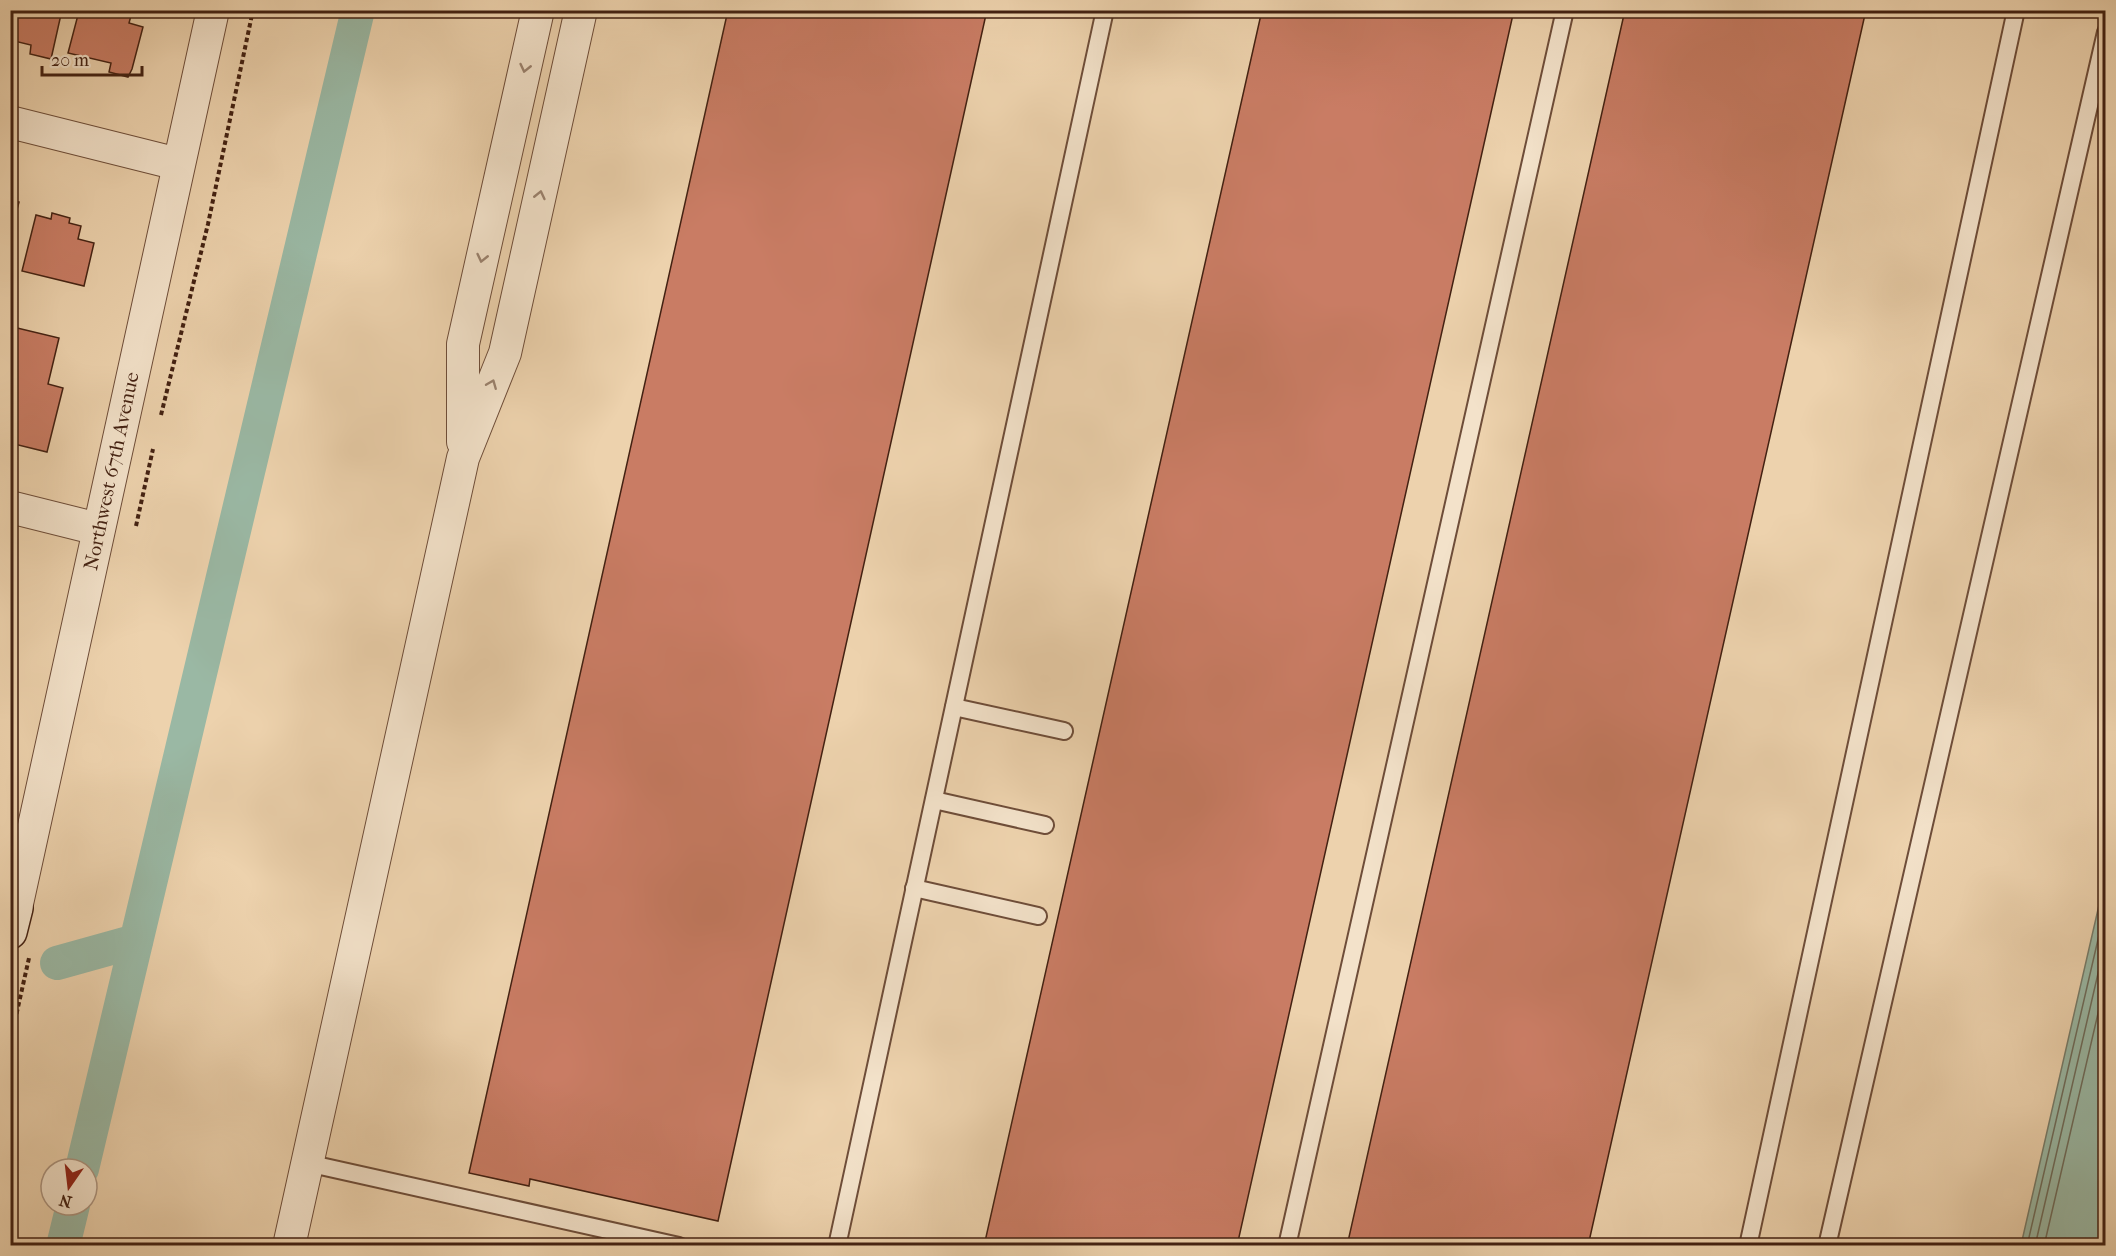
<svg xmlns="http://www.w3.org/2000/svg" width="2116" height="1256" viewBox="0 0 2116 1256" font-family="'IM FELL French Canon',serif">
	<style>
		.water { fill: #9ab8a4; stroke: #777c6a; stroke-width: 1.5 }
		.lines { fill: none; stroke-linecap: round; stroke-linejoin: round }
		.shore { stroke: #6e6c5b; stroke-width: 1.5 }
		.canal { stroke: #9ab8a4; stroke-width: 34 }
		.building { fill: #c97c64; stroke: #432112; stroke-width: 1.5 }
		.lane-casing { stroke: #6e4d39; stroke-width: 20 }
		.street-casing { stroke: #6e4d39; stroke-width: 34 }
		.secondary-casing { stroke: #432112; stroke-width: 36 }
		.path { stroke: #432112; stroke-width: 4; stroke-dasharray: 4.5 3; stroke-linecap: butt }
		.lane { stroke: #f3e2ca; stroke-width: 16 }
		.street { stroke: #f3e2ca; stroke-width: 32 }
		.secondary { stroke: #f3e2ca; stroke-width: 33 }
		.oneway { stroke: #9b826e }
		.labels { text-anchor: middle; stroke-width: 6; stroke-linejoin: round; paint-order: stroke }
		.street-label { font-size: 20px; fill: #432112; stroke: #f3e2ca }
	</style>
	<rect width="100%" height="100%" fill="#edd2ad"/>
	<filter id="stains"><feTurbulence type="fractalNoise" baseFrequency=".00333" numOctaves="4"/><feColorMatrix values="0 0 0 0 .2 0 0 0 0 .09 0 0 0 0 .02 0 0 0 .5 -.17"/></filter>
	<radialGradient id="worn" r=".72"><stop offset=".6" stop-color="#630" stop-opacity="0"/><stop offset="1" stop-color="#630" stop-opacity=".3"/></radialGradient>
	<!-- water -->
	<polygon class="water" points="2105,879 2105,1246 2021,1245"/>
	<g class="lines">
		<!-- shore -->
		<g class="shore">
			<polyline points="2027,1246 2106,905"/>
			<polyline points="2035,1246 2106,939"/>
			<polyline points="2044,1246 2106,979"/>
		</g>
		<!-- canal -->
		<g class="canal">
			<polyline points="57,963 136,941"/>
			<polyline points="82,1169 358,10"/>
			<polyline points="63,1246 73,1205"/>
		</g>
	</g>
	<!-- building -->
	<g class="building">
		<polygon points="10,10 62,10 51,59 30,54 31,45 10,40"/>
		<polygon points="82,10 124,10 132,12 129,23 143,27 132,69 128,77 109,72 111,63 68,53 79,11"/>
		<polygon points="728,10 987,10 718,1221 530,1179 529,1186 469,1173"/>
		<polygon points="1262,10 1514,10 1237,1246 984,1246"/>
		<polygon points="1625,10 1866,10 1588,1246 1347,1246"/>
		<polygon points="10,200 19,202 10,236"/>
		<polygon points="52,213 70,218 69,223 81,226 78,239 94,243 84,286 22,271 36,215 51,219"/>
		<polygon points="13,327 59,338 48,384 63,388 47,452 10,443 10,337"/>
	</g>
	<g class="lines">
		<defs>
			<g id="lane">
				<polyline points="954,707 1064,731"/>
				<polyline points="934,800 1045,825"/>
				<polyline points="914,888 1038,916"/>
				<polyline points="307,1163 679,1246"/>
				<polyline points="837,1246 1105,10"/>
				<polyline points="1287,1246 1565,10"/>
				<polyline points="1748,1246 2016,10"/>
				<polyline points="1827,1246 2106,32"/>
			</g>
			<g id="street">
				<polyline points="10,122 178,164"/>
				<polyline points="463,442 463,344 538,10"/>
				<polyline points="10,507 98,529"/>
				<polyline points="16,908 213,10"/>
				<polyline points="289,1246 463,458 505,353 581,10"/>
			</g>
			<polyline id="secondary" points="10,906 16,908 10,932"/>
		</defs>
		<!-- lane casing -->
		<use href="#lane" class="lane-casing"/>
		<!-- street casing -->
		<use href="#street" class="street-casing"/>
		<!-- secondary casing -->
		<use href="#secondary" class="secondary-casing"/>
		<!-- path -->
		<g class="path">
			<polyline points="161,415 208,224 253,10"/>
			<polyline points="136,526 153,449"/>
			<polyline points="10,1043 29,958"/>
		</g>
		<!-- lane -->
		<use href="#lane" class="lane"/>
		<!-- street -->
		<use href="#street" class="street"/>
		<!-- secondary -->
		<use href="#secondary" class="secondary"/>
	</g>
	<!-- one-way arrows -->
	<defs><path id="oneway-chevron" d="M-2-3.5L2.5 0L-2 3.5" fill="none" stroke-width="1.6" stroke-linecap="round" stroke-linejoin="round" transform="scale(1.5)"/></defs>
	<g class="oneway">
		<use href="#oneway-chevron" transform="translate(525 68) rotate(103)"/>
		<use href="#oneway-chevron" transform="translate(540 195) rotate(-77)"/>
		<use href="#oneway-chevron" transform="translate(482 258) rotate(103)"/>
		<use href="#oneway-chevron" transform="translate(492 384) rotate(-68)"/>
	</g>
	<g class="labels">
		<!-- street labels -->
		<g class="street-label">
			<text transform="translate(111 471) rotate(-78)" y="7">Northwest 67th Avenue</text>
		</g>
	</g>
	<!-- margin -->
	<rect width="2116" height="1256" fill="none" stroke="#edd2ad" stroke-width="36"/>
	<rect x="12" y="12" width="2092" height="1232" fill="none" stroke="#432112" stroke-width="3"/>
	<rect x="18" y="18" width="2080" height="1220" fill="none" stroke="#432112" stroke-width="1.5"/>
	<!-- north arrow -->
	<g transform="translate(69 1187) rotate(194)"><circle r="28" fill="#f3e2ca" stroke="#ad9580" stroke-width="1.5"/>
	<path d="M0-4.5L10 22L0 15L-10 22Z" fill="#8f2418"/>
	<text y="-9" font-size="16" font-weight="bold" text-anchor="middle" fill="#432112">N</text>
	</g>
	<!-- scale -->
	<path d="M42 66v9h100v-9" fill="none" stroke="#432112" stroke-width="3"/>
	<text x="51" y="66" font-size="18" fill="#432112" stroke="#f3e2ca" stroke-width="4.5" paint-order="stroke">20 m</text>
	<rect width="100%" height="100%" filter="url(#stains)"/>
	<rect width="100%" height="100%" fill="url(#worn)"/>
</svg>
